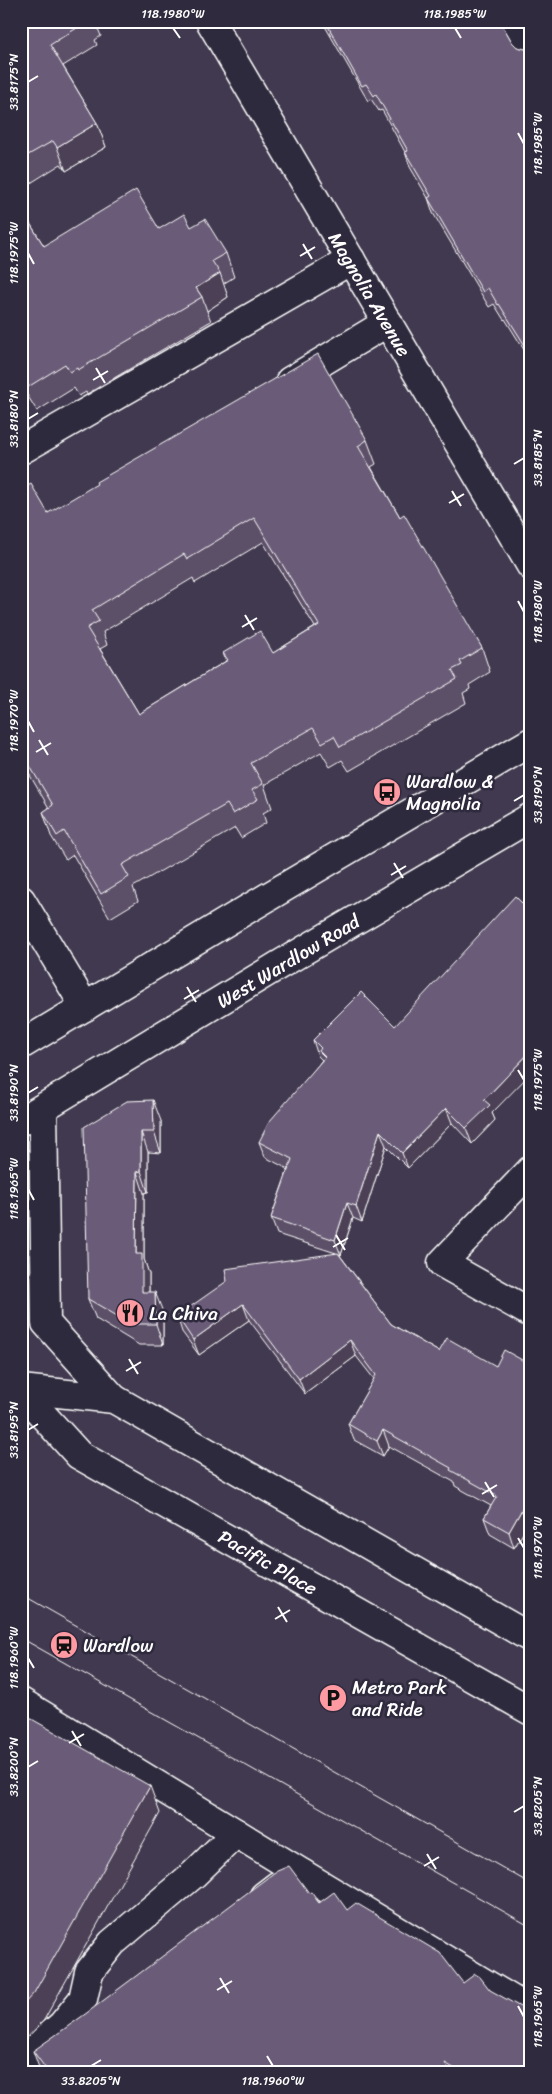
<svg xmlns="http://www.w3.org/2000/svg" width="552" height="2094" viewBox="0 0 552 2094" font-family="Sriracha,sans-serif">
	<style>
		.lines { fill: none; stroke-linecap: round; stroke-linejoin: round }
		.minor-casing { stroke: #fff; stroke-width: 31 }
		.major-casing { stroke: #fff; stroke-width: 31 }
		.minor { stroke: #2f2a3d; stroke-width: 28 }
		.major { stroke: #2f2a3d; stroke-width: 28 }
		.tram { stroke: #fff; stroke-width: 1 }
		.wall { fill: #5c4f67; stroke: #fff; fill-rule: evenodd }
		.shaded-wall { fill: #4b4054; stroke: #fff }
		.building { fill: #6b5c78; stroke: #fff; fill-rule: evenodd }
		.ticks { fill: none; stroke: #fff; stroke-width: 2 }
		.labels { text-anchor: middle; stroke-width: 5; stroke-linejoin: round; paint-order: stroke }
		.street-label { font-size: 19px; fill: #fff; stroke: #2f2a3d }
		.poi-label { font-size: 19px; fill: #fff; stroke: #2f2a3d; text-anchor: start }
		.neatline { fill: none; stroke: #fff; stroke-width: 2 }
		.ticks-label { font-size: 12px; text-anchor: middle; fill: #fff }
	</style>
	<rect width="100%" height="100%" fill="#41394f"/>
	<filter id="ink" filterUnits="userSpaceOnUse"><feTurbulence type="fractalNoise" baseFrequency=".02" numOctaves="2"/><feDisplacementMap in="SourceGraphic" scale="10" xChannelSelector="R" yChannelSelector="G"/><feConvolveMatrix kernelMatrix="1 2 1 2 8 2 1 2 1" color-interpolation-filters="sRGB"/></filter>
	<g filter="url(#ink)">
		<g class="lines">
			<defs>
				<g id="minor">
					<polyline points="210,21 531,566"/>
					<polyline points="514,21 531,49"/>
					<polyline points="290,381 388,322"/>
					<polyline points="21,450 351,260"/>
					<polyline points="21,900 85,1007"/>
					<polyline points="43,1108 46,1323 114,1399"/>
					<polyline points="531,1170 442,1263 531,1313"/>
					<polyline points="21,1702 236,1833 194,1874 112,1943 89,1972 83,1999 62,2025 37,2047"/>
					<polyline points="236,1833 303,1874"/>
					<polyline points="264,1896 277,1886 303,1874 531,2011"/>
					<polyline points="23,2073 69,2041"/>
				</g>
				<g id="major">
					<polyline points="21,1045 246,910 531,742"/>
					<polyline points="21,1121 279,965 531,817"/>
					<polyline points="21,1389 114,1399 531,1638"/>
					<polyline points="21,1391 79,1455 531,1711"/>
				</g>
			</defs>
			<!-- minor casing -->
			<use href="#minor" class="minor-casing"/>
			<!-- major casing -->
			<use href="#major" class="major-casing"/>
			<!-- minor -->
			<use href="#minor" class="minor"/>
			<!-- major -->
			<use href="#major" class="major"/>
			<!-- tram -->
			<g class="tram">
				<polyline points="21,1594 531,1884"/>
				<polyline points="21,1638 531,1927"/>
			</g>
		</g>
		<!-- wall -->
		<g class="wall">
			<polygon points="21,21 95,21 101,36 95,40 97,45 63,66 97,123 106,147 66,171 61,164 21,189"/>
			<polygon points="322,21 500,21 512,42 517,47 525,49 531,48 531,361 505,319 504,320 494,304 489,307 433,213 428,198 410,167 405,152 382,110 379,111 371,99 368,101"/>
			<polygon points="21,209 44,246 159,229 191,227 226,253 234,277 223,284 228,297 207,311 211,321 87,394 86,392 79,396 74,388 37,411 21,385"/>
			<path d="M367,440l9,24 -5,3 29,50 82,131 8,24 -21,13 1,4 -7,4 3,10 -117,68 -7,-11 -12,7 -9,-15 -57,33 8,23 -9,5 3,10 -25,15 -6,-10 -102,59 5,14 -28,17 -37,-63 -7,5 -15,-24 -8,-24 6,-4 -28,-48v-270l27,23zM263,542l52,85 -42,26h-50l3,8 -87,53 -39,-65 7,-4 -4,-13 90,-54 2,5z"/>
			<polygon points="395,1026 492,1113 495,1120 472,1144 452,1123 408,1168 386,1146 362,1222 353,1218 341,1255 339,1254 391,1324 439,1352 496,1366 531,1365 531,1527 528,1525 514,1548 490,1534 484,1518 491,1506 455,1486 454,1482 389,1446 383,1456 354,1440 348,1424 374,1379 356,1356 305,1394 249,1320 199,1355 182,1332 177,1316 336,1253 277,1234 271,1218 288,1169 265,1157 259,1142 322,1060 318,1056 313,1040"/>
			<polygon points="127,1101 161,1121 161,1153 148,1152 148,1192 144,1193 144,1259 149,1274 149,1292 163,1312 163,1345 139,1345 96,1319 88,1299"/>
			<polygon points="309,1893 319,1903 347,1910 463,1983 490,1990 531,2073 41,2073 33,2051"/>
		</g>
		<!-- shaded-wall -->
		<g class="shaded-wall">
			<polygon points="97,123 106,147 66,171 57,147"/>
			<polygon points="220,273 228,297 207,311 202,297 196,288"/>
			<polygon points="531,1051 531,1073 492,1113 495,1120 472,1144 466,1128 484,1100"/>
			<polygon points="153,1100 161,1121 161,1153 154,1132"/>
			<polygon points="446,1108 452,1123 408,1168 402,1153"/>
			<polygon points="380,1131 386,1146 362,1222 356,1206"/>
			<polygon points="141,1132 148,1152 148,1192 141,1171"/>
			<polygon points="137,1172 144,1193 144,1259 149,1274 149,1312 142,1292 136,1254"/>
			<polygon points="347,1203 353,1218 341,1255 335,1240"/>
			<polygon points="155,1292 163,1312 163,1345 156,1324"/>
			<polygon points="243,1304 249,1320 199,1355 193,1340"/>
			<polygon points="350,1340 356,1356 305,1394 299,1379"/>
			<polygon points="383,1430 389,1446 383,1456 377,1441"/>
			<polygon points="522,1509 528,1525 514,1548 509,1532"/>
			<polygon points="150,1786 160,1813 44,2020 26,2039 26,2052 24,2053 21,2045 21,2007"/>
		</g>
		<!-- building -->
		<g class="building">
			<polygon points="21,21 88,21 50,45 97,123 57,147 53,141 21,159"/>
			<polygon points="325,21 500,21 512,42 517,47 525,49 531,48 531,355 499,304 498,305 488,288 483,292 428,198 431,196 405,152 408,151 376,94 374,96 366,84 362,86"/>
			<polygon points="136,190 159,229 184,214 191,227 205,219 226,253 212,261 220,273 196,288 202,297 78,370 77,368 70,372 65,364 28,387 21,376 21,354 26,351 21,344 21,209 44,246"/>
			<path d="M318,354l49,86 -9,6 42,71 4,-3 78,134 -22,13 2,4 -10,5 5,9 -117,68 -6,-11 -12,7 -9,-15 -62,35 12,21 -11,6 6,9 -25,15 -6,-10 -105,61 7,12 -28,17 -37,-63 -7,5 -14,-24 10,-7 -32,-54v-261l10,-6 17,29 49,-29 -1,-2zM254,518l65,107 -46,28 -13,-22 -37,22 5,7 -89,54 -52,-86 12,-7 -7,-11 92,-56 3,5z"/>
			<polygon points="531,894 531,1051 484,1100 490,1105 466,1128 446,1108 402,1153 380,1131 356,1206 347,1203 335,1240 271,1218 292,1159 259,1142 269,1122 325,1057 319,1051 321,1048 313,1040 361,992 395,1026 515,896 523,904"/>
			<polygon points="153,1100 154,1132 141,1132 141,1171 137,1172 136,1254 142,1254 142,1292 155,1292 156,1324 131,1324 88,1299 84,1127 127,1101"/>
			<polygon points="338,1253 391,1324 439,1352 447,1338 496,1366 504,1350 531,1365 531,1514 522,1509 509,1532 484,1518 497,1496 450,1470 451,1468 383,1430 377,1441 348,1424 376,1375 350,1340 299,1379 243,1304 193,1340 177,1316 227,1281 225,1269"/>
			<polygon points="21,1713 150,1786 34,1993 21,2007"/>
			<polygon points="289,1866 309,1893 311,1892 319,1903 334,1892 347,1910 356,1903 440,1953 463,1983 475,1974 480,1977 490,1990 531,2013 531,2073 462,2073 445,2063 451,2073 49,2073 33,2051 84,2015 275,1872"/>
		</g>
	</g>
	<!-- ticks -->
	<path class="ticks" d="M173,28l7,10M455,28l6,10M28,82l10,-6M518,133l6,11M303,244l9,15M28,253l6,11M300,256l15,-9M96,368l9,15M93,380l15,-9M28,419l10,-6M514,464l10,-6M452,491l9,15M449,503l15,-9M518,601l6,11M245,615l9,15M242,627l15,-9M28,721l6,11M39,740l9,15M36,752l15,-9M514,801l10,-6M394,863l9,15M391,875l15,-9M187,987l9,15M184,999l15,-9M518,1070l6,10M28,1093l10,-6M28,1189l6,11M336,1235l9,15M333,1247l15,-9M129,1359l9,15M126,1371l15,-9M28,1430l10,-6M485,1482l9,15M482,1494l15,-9M518,1538l6,10M278,1607l9,15M275,1619l15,-9M28,1658l6,10M72,1731l9,15M69,1743l15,-9M28,1767l10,-6M514,1812l10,-6M427,1854l9,15M424,1866l15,-9M220,1978l9,15M217,1990l15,-9M518,2006l6,11M267,2056l6,10M91,2066l10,-6"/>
	<!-- icons -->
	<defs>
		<symbol id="bus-disc" viewBox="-11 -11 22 22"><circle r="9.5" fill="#ff9aa2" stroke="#2f2a3d"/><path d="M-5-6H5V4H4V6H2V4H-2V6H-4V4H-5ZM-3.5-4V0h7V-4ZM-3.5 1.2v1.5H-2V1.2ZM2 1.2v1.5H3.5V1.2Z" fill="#111"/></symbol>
		<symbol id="restaurant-disc" viewBox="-11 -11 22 22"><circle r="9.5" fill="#ff9aa2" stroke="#2f2a3d"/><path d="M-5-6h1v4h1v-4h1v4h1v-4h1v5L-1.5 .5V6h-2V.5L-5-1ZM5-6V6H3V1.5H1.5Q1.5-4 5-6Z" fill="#111"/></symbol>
		<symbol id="station-disc" viewBox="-11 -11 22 22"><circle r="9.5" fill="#ff9aa2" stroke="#2f2a3d"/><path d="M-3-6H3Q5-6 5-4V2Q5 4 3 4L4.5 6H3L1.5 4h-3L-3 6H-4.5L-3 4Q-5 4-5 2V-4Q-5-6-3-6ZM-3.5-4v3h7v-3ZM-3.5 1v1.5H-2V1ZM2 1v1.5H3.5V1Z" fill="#111"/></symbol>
		<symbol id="parking-disc" viewBox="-11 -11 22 22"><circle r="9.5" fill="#ff9aa2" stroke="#2f2a3d"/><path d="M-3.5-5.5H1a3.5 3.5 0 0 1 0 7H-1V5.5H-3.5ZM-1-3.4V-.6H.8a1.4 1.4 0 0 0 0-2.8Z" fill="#111"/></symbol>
	</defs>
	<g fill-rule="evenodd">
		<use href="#bus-disc" x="371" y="776" width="32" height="32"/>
		<use href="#restaurant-disc" x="114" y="1297" width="32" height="32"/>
		<use href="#station-disc" x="48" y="1629" width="32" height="32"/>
		<use href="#parking-disc" x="317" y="1682" width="32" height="32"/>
	</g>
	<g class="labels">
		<!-- street labels -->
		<g class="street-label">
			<text transform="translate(370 294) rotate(59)" y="7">Magnolia Avenue</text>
			<text transform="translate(288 961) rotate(-31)" y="7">West Wardlow Road</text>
			<text transform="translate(268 1562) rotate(30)" y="7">Pacific Place</text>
		</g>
		<!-- poi labels -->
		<g class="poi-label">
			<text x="406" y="788">Wardlow &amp;<tspan x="406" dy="22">Magnolia</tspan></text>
			<text x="149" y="1320">La Chiva</text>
			<text x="83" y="1652">Wardlow</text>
			<text x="352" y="1694">Metro Park<tspan x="352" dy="22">and Ride</tspan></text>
		</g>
	</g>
	<!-- margin -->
	<rect width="552" height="2094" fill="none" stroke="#2f2a3d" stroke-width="55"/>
	<rect x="28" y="28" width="496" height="2038" class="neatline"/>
	<g class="ticks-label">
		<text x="173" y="18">118.1980°W</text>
		<text x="455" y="18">118.1985°W</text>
		<text transform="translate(14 82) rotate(-90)" y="4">33.8175°N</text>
		<text transform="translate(538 144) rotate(-90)" y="4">118.1985°W</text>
		<text transform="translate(14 253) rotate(-90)" y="4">118.1975°W</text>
		<text transform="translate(14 419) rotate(-90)" y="4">33.8180°N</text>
		<text transform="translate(538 458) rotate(-90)" y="4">33.8185°N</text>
		<text transform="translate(538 612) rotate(-90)" y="4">118.1980°W</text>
		<text transform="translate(14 721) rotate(-90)" y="4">118.1970°W</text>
		<text transform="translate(538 795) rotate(-90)" y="4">33.8190°N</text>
		<text transform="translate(538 1080) rotate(-90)" y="4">118.1975°W</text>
		<text transform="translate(14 1093) rotate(-90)" y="4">33.8190°N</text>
		<text transform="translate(14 1189) rotate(-90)" y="4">118.1965°W</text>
		<text transform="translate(14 1430) rotate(-90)" y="4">33.8195°N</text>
		<text transform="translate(538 1548) rotate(-90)" y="4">118.1970°W</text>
		<text transform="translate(14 1658) rotate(-90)" y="4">118.1960°W</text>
		<text transform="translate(14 1767) rotate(-90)" y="4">33.8200°N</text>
		<text transform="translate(538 1806) rotate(-90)" y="4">33.8205°N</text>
		<text transform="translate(538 2017) rotate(-90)" y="4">118.1965°W</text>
		<text x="91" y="2085">33.8205°N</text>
		<text x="273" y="2085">118.1960°W</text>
	</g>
</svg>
